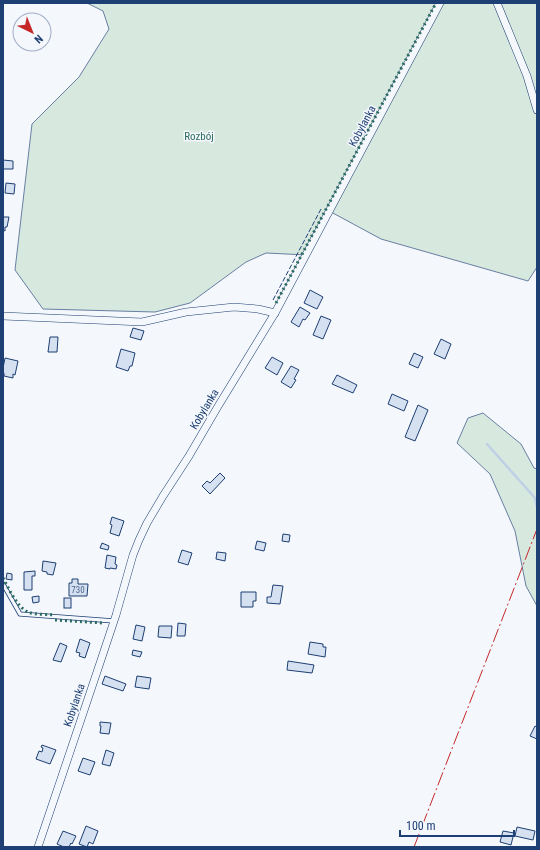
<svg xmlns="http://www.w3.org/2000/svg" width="540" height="850" viewBox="0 0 540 850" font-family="'Roboto Condensed',sans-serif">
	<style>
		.green { fill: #d7e8df; stroke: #687fa3 }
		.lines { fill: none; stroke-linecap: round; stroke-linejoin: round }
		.stream { stroke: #bed0e5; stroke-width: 2.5 }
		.building { fill: #d5e0f0; stroke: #1d3f73 }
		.service-casing { stroke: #1d3f73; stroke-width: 5 }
		.minor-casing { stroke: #1d3f73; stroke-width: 8 }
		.service { stroke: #f4f7fb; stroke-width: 3.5 }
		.minor { stroke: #f4f7fb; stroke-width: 7 }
		.hedge { stroke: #2c6c60; stroke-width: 3; stroke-dasharray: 2 3; stroke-linecap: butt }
		.fence { stroke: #1d3f73; stroke-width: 1; stroke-dasharray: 5 2; stroke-linecap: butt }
		.power { stroke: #c62828; stroke-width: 1; stroke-dasharray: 14 3 2 3; stroke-linecap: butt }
		.labels { text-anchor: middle; stroke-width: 3; stroke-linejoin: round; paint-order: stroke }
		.number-label { font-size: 9px; fill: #4b6792 }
		.street-label { font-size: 11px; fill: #1d3f73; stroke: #f4f7fb }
		.park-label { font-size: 11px; fill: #2c6c60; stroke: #f4f7fb }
	</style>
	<rect width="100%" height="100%" fill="#f4f7fb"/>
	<!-- green -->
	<g class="green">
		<polygon points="87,3 537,3 537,267 528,281 381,239 331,212 307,255 266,253 246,262 190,303 155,312 43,309 15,270 32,124 79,77 109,29 103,11"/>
		<polygon points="483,413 521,444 534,468 537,469 537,606 526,586 515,531 490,474 457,443 468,418"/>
	</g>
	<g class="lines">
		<!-- stream -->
		<polyline class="stream" points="487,444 535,498 537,507"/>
	</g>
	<!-- building -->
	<g class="building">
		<polygon points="3,160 13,161 13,169 3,169 3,170"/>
		<polygon points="6,183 15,184 14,194 5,193"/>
		<polygon points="3,217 9,217 7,227 5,227 5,231 3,230"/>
		<polygon points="310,290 323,297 317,309 304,303"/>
		<polygon points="300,307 310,313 305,320 303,319 299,327 291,322"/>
		<polygon points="321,316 331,320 323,339 313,335"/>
		<polygon points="133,328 144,331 141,340 130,337"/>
		<polygon points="50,337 58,337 57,352 48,352"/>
		<polygon points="441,339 451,344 445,359 434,354"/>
		<polygon points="121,349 135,353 132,366 130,366 128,371 116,367"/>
		<polygon points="414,353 423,357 418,368 409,364"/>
		<polygon points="272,357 283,363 277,375 265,368"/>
		<polygon points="5,358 18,361 15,375 13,374 13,378 4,376 4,373 3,372 3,368"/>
		<polygon points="291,366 299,370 294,379 296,380 291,388 281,382"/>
		<polygon points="337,375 357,385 353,393 332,384"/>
		<polygon points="392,394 408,401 404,411 388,404"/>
		<polygon points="418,405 428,410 415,441 405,437"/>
		<polygon points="220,473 225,478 210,494 202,486 207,481 210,483"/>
		<polygon points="112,517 124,521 119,536 110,533 112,525 110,524"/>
		<polygon points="283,534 290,535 289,542 282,541"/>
		<polygon points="257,541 266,543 264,551 255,549"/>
		<polygon points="102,543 109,546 108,550 100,548"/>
		<polygon points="182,550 192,553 188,565 178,562"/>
		<polygon points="217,552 226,553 225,561 216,559"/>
		<polygon points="107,555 116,557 115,564 117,565 116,569 110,568 110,569 105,568"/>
		<polygon points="43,561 56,563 53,575 47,574 47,572 42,571"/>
		<polygon points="35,571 35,576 32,576 32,590 24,590 24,572"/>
		<polygon points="7,573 12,574 12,580 6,579"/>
		<polygon points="72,579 78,579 78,584 88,584 87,596 69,596 69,583 72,583"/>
		<polygon points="273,585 283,586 280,604 267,603 267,597 271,597"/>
		<polygon points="241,592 256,592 256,601 253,601 253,607 241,607"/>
		<polygon points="39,596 39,602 33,603 32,597"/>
		<rect x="64" y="598" width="7" height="10"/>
		<polygon points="178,623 186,624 185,636 177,636"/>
		<polygon points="136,625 145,627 142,641 133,639"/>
		<polygon points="159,626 172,626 171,638 158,637"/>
		<polygon points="80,639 90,643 85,658 79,656 80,653 76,652"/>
		<polygon points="310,642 323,644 323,647 326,647 325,657 308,654"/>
		<polygon points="60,643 67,646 61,662 53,660"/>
		<polygon points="133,650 142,652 140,657 132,655"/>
		<polygon points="288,661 314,665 312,673 287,670"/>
		<polygon points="105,676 126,684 123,691 102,684"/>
		<polygon points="137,676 151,678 149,689 135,687"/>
		<polygon points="100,722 111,723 109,734 100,733 101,726 100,726"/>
		<polygon points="535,726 537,727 537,739 530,736"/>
		<polygon points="42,745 56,750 50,764 36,759 39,751 42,752 43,748 41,747"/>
		<polygon points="106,750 114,753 110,766 102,764"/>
		<polygon points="83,758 95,762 90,775 78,771"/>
		<polygon points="86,826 98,831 93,844 89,842 87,847 79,844"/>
		<polygon points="517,827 535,831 533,840 515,836"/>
		<polygon points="63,831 76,836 72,844 71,843 69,847 64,847 57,844"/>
		<polygon points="503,831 514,833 511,845 500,842"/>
	</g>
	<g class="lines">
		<defs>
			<polyline id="service" points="3,584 20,614 114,621"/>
			<g id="minor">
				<polyline points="497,3 527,76 537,110"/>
				<polyline points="3,316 142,322 186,312 234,307 258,309 275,313"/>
				<polyline points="38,847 100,663 116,615 133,555 139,540 147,523 163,496 189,456 217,408 275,313 440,3"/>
			</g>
		</defs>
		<!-- service casing -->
		<use href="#service" class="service-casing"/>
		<!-- minor casing -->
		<use href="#minor" class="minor-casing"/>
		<!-- service -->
		<use href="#service" class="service"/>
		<!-- minor -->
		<use href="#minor" class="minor"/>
		<!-- hedge -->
		<g class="hedge">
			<polyline points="276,303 436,3"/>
			<path d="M3,578c6,11 14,29 25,34 7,3 18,2 26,3"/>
			<polyline points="55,620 103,623"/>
		</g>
		<!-- fence -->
		<polyline class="fence" points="273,300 321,209"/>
		<!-- power -->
		<polyline class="power" points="414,847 537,529"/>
	</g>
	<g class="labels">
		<!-- number labels -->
		<g class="number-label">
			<text x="78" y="593">730</text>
		</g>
		<!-- street labels -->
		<g class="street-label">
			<text transform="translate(362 126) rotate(-62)" y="4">Kobylanka</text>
			<text transform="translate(204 409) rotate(-59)" y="4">Kobylanka</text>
			<text transform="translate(74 705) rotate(-71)" y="4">Kobylanka</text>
		</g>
		<!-- park labels -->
		<g class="park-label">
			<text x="199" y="140">Rozbój</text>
		</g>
	</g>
	<!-- border -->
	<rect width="540" height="850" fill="none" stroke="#1d3f73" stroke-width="8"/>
	<!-- north arrow -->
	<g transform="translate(32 32) rotate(137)"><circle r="19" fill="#f4f7fb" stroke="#9eadc5"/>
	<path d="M0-3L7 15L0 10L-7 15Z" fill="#c62828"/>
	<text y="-6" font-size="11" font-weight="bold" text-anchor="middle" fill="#1d3f73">N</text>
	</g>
	<!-- scale -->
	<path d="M400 830v6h114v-6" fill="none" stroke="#1d3f73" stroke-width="2"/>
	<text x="406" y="830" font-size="12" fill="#1d3f73" stroke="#f4f7fb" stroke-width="3" paint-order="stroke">100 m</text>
</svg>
